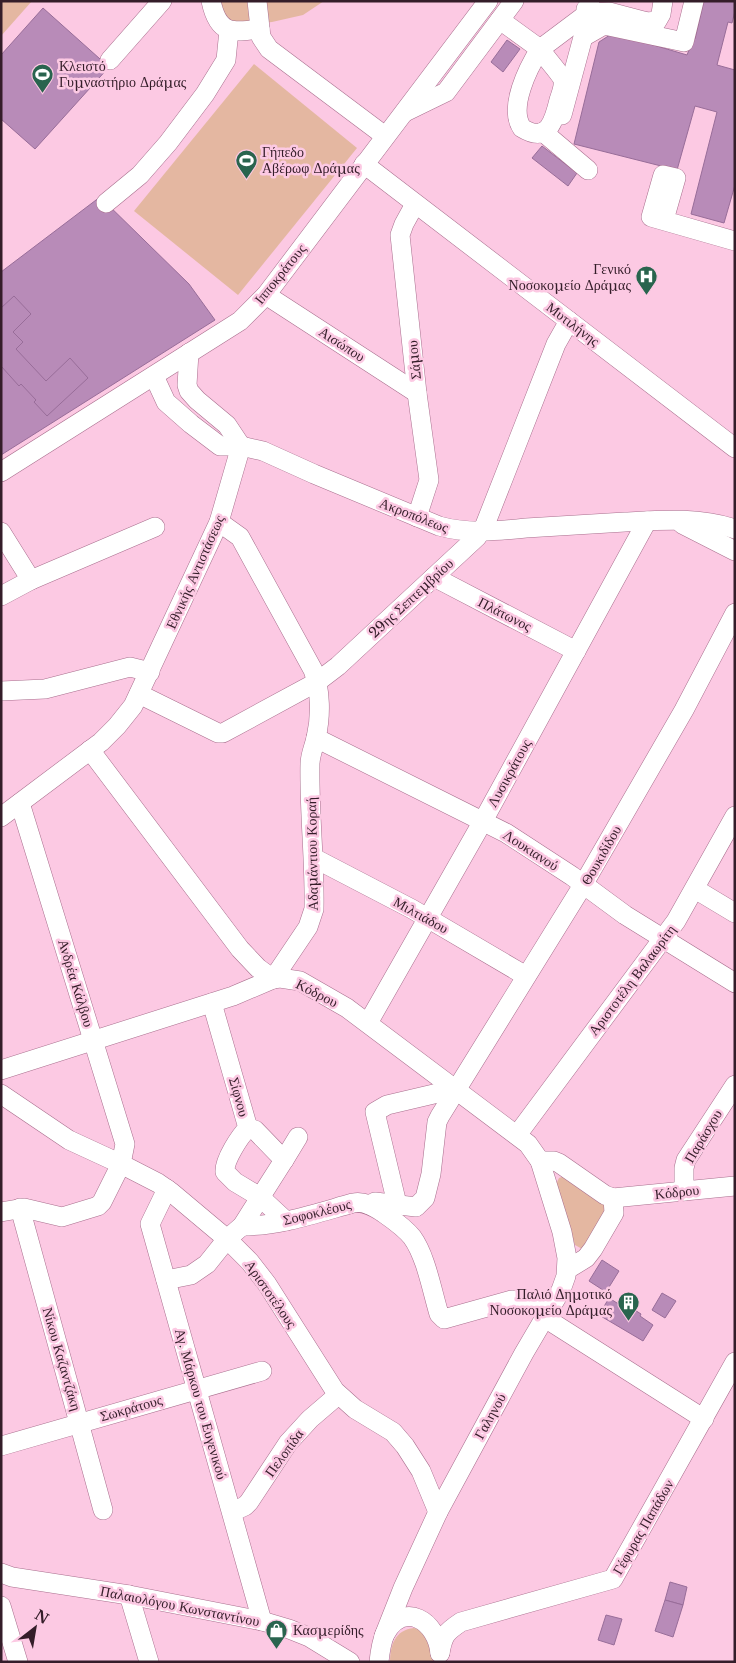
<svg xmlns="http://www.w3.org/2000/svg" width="736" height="1663" viewBox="0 0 736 1663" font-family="'Libre Baskerville',serif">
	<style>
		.green { fill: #e4b7a1 }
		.building { fill: #b88bb8; stroke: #986d99 }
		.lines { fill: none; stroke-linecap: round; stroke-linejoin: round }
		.minor-casing { stroke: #a96f8e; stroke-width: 20 }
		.minor { stroke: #fff; stroke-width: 19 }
		.labels { text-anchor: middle; stroke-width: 5; stroke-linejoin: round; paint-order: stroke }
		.poi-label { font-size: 14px; fill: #341d29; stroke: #fcc9e3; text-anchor: start }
		.street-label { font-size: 14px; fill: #341d29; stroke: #fcc9e3 }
	</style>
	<rect width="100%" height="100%" fill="#fcc9e3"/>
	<!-- green -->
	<g class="green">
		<polygon points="1,1 32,1 1,36"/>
		<polygon points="203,1 324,1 303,15 272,22 234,26"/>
		<polygon points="254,64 357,148 238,295 134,211"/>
		<polygon points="564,1176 607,1207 584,1250 575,1245 556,1184 559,1178"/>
		<path d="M414,1628l8,2 11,23v9h-43c0,-17 5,-32 24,-34z"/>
	</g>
	<!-- building -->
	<g class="building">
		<polygon points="704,1 735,1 735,11 732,23 728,22 717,65 735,70 735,185 724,223 691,214 717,112 695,106 677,170 574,144 599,42 613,33 687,55 689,50 683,49 686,38 695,39"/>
		<polygon points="43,8 109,67 35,149 1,119 1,55"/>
		<polygon points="507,40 520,49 503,72 491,62"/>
		<polygon points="542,146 577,173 568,186 532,158"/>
		<polygon points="100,197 189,284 215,320 1,455 1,272"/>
		<polygon points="14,296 31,314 13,332 23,342 16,349 46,381 70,358 88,378 47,416 34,402 36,400 21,384 19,386 1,366 1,308"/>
		<polygon points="602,1260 619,1271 606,1292 589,1281"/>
		<polygon points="662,1293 676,1301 665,1318 652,1310"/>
		<polygon points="609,1298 625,1308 627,1305 641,1314 640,1316 653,1325 643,1341 599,1315"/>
		<polygon points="670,1582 687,1587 683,1605 665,1600"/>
		<polygon points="665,1600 683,1605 673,1637 655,1631"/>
		<polygon points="606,1615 622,1619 614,1645 598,1640"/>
	</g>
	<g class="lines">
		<defs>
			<g id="minor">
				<path d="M211,1c7,33 20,32 49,28"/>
				<polyline points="257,1 261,37 269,49 385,136"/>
				<polyline points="586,9 588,13 609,12 647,22 657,21 661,14 663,1"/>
				<polyline points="500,20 540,49 588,13 590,1"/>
				<path d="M540,49c4,7 22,26 23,32 1,6 -2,13 -4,19 -5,21 -11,44 -37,28 -14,-20 6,-60 18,-79z"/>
				<polyline points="110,60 162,1"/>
				<polyline points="405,112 446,92 514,1"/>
				<polyline points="562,115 583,37 604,25 684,42 694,1"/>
				<polyline points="543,132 588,170"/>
				<polyline points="364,164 735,448"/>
				<polyline points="106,203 140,175 168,143 205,94 226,60 229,30"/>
				<polyline points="415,204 404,224 400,235 417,393 429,480 417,517"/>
				<polyline points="664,220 676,178 663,175 651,217 735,241"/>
				<polyline points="266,295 417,393"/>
				<polyline points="189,353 187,385 189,391 197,400 227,425 241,446"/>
				<path d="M154,376l12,26 25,22 29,22h21l22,5 51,23 125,52c28,8 58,5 87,2 33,-2 66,-4 99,-6 37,-2 74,-5 110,7"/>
				<polyline points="1,472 240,321 266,295 488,1"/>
				<polyline points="682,524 735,551"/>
				<polyline points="1,532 31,580"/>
				<polyline points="434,577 576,651"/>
				<polyline points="1,596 31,580 155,527"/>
				<polyline points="1,691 45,689 130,667 150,672"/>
				<polyline points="139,694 218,733 223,733 317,682 338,666 477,537 485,525 556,344 569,321"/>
				<polyline points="316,738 506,833 572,876 625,915 735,983"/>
				<polyline points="90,750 240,949 258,968 273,979 280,978 300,981 347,1008 528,1144 540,1161 562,1232 567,1258 566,1276 561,1290 524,1353 438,1512 403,1588 384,1636"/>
				<polyline points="1,817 101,742 117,726 133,706 219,522 241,446"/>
				<polyline points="314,858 412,909 526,976"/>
				<polyline points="695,889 735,913"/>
				<path d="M212,1003l36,125c-8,8 -24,32 -23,44l10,10 25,15 26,24"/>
				<polyline points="368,1023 483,821 647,521"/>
				<path d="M1,1070l232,-74 40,-17 35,-52 6,-18c1,-48 -5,-97 -4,-145 0,-9 4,-17 6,-26 5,-21 5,-48 -3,-68l-73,-133 -21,-15"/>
				<polyline points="1,1094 69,1140 121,1164 158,1183 171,1192 227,1239 250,1262 267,1284 335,1391 355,1409 393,1432 405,1446 421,1471 438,1512"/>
				<polyline points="248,1128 255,1130 284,1160 298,1137"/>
				<polyline points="517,1135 676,921 735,816"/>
				<polyline points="540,1161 554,1161 559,1163 605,1195 613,1198 735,1186"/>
				<polyline points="167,1189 150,1224 262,1621"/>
				<polyline points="684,1191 684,1168 686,1160 735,1085"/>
				<polyline points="397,1204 375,1112 387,1105 455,1089"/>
				<polyline points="370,1205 375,1202 416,1207 425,1198 431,1174 437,1122 440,1116 583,885 684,710 735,613"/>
				<polyline points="20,1208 103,1510"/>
				<polyline points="1,1212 24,1208 62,1217 98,1206 102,1202 121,1164 125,1144 20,803"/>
				<path d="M242,1226c38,0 75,-13 111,-23 11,-2 20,3 29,9 10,7 22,15 30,25 14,19 20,54 27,77l5,5 68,-19 12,1 26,8"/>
				<polyline points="568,1269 586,1258 593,1249 614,1213 613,1198"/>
				<polyline points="166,1280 191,1275 207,1264 227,1239 242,1226 284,1160"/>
				<polyline points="545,1318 704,1419"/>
				<polyline points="1,1446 262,1371"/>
				<polyline points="232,1512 245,1506 249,1502 288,1443 310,1419 338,1395"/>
				<polyline points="1,1573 12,1577 129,1595 262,1621 289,1629 309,1637 350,1662"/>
				<polyline points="129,1595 149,1662"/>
				<polyline points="1,1606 18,1662"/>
				<path d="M440,1653c3,-18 6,-21 21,-31l152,-43 122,-217"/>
				<path d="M379,1662c1,-10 2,-19 6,-28 19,-34 52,-13 55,19"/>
			</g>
		</defs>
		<!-- minor casing -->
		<use href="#minor" class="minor-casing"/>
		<!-- minor -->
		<use href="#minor" class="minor"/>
	</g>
	<!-- icons -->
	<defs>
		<symbol id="stadium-pin" viewBox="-11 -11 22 30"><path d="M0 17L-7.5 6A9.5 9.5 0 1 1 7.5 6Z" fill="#29644e" stroke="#fcc9e3"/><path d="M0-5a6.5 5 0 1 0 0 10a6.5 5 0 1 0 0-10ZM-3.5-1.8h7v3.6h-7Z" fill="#fff"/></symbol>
		<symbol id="hospital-pin" viewBox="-11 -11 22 30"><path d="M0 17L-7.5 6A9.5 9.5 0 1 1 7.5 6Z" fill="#29644e" stroke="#fcc9e3"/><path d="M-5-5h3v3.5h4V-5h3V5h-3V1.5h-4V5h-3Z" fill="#fff"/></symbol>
		<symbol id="building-pin" viewBox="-11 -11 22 30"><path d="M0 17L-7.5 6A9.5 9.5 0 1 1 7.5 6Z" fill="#29644e" stroke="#fcc9e3"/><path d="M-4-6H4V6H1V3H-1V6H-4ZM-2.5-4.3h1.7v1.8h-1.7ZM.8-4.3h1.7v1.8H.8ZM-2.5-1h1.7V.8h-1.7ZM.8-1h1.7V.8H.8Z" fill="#fff"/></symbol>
		<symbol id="shop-pin" viewBox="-11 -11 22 30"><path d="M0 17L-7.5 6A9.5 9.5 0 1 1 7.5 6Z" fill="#29644e" stroke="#fcc9e3"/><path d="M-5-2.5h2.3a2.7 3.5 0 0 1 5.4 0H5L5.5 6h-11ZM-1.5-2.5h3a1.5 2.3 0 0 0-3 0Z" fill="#fff"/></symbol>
	</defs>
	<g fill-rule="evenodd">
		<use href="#stadium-pin" x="30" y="62" width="25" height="34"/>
		<use href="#stadium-pin" x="234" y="148" width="25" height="34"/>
		<use href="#hospital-pin" x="634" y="264" width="25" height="34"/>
		<use href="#building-pin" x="616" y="1290" width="25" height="34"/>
		<use href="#shop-pin" x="264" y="1618" width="25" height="34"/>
	</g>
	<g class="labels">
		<!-- poi labels -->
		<g class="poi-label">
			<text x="59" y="71">Κλειστό<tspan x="59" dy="16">Γυμναστήριο Δράμας</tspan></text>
			<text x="262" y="157">Γήπεδο<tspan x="262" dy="16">Αβέρωφ Δράμας</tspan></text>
			<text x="631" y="274" text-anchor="end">Γενικό<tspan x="631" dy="16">Νοσοκομείο Δράμας</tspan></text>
			<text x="612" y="1299" text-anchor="end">Παλιό Δημοτικό<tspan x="612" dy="16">Νοσοκομείο Δράμας</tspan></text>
			<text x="293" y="1635">Κασμερίδης</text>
		</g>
		<!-- street labels -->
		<g class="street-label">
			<text transform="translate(280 274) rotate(-51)" y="5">Ιπποκράτους</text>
			<text transform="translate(573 324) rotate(37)" y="5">Μυτιλήνης</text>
			<text transform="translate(342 344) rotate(33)" y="5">Αισώπου</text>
			<text transform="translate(414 360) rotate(-96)" y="5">Σάμου</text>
			<text transform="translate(414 515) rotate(21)" y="5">Ακροπόλεως</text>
			<text transform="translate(195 572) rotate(-66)" y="5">Εθνικής Αντιστάσεως</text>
			<text transform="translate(411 598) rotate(-43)" y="5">29ης Σεπτεμβρίου</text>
			<text transform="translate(505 614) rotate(27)" y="5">Πλάτωνος</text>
			<text transform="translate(509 773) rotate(-61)" y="5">Λυσικράτους</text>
			<text transform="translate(531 850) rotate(33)" y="5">Λουκιανού</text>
			<text transform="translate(312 854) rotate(-91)" y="5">Αδαμάντιου Κοραή</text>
			<text transform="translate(601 855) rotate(-60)" y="5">Θουκιδίδου</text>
			<text transform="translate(421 915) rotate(29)" y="5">Μιλτιάδου</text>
			<text transform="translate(632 980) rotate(-53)" y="5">Αριστοτέλη Βαλαωρίτη</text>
			<text transform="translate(76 983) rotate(73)" y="5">Ανδρέα Κάλβου</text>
			<text transform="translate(317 993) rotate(27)" y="5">Κόδρου</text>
			<text transform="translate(239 1097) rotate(74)" y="5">Σίφνου</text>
			<text transform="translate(703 1136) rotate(-59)" y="5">Παράσχου</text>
			<text transform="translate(677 1192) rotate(-6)" y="5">Κόδρου</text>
			<text transform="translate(317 1212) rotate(-14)" y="5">Σοφοκλέους</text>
			<text transform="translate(271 1294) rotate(55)" y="5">Αριστοτέλους</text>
			<text transform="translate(62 1359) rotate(74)" y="5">Νίκου Καζαντζάκη</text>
			<text transform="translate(201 1404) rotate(74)" y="5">Αγ. Μάρκου του Ευγενικού</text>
			<text transform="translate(131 1408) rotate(-16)" y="5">Σωκράτους</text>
			<text transform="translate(490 1416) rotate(-61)" y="5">Γαληνού</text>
			<text transform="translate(284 1453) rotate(-54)" y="5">Πελοπίδα</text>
			<text transform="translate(643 1527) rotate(-60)" y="5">Γέφυρας Παπάδων</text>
			<text transform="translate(180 1606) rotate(11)" y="5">Παλαιολόγου Κωνσταντίνου</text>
		</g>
	</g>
	<!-- border -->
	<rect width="736" height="1663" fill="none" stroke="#341d29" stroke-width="5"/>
	<!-- north arrow -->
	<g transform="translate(35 1628) rotate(31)" stroke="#fcc9e3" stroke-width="4" paint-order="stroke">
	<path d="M0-4L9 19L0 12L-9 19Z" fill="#341d29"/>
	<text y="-8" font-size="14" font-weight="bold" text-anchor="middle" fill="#341d29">N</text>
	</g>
</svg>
